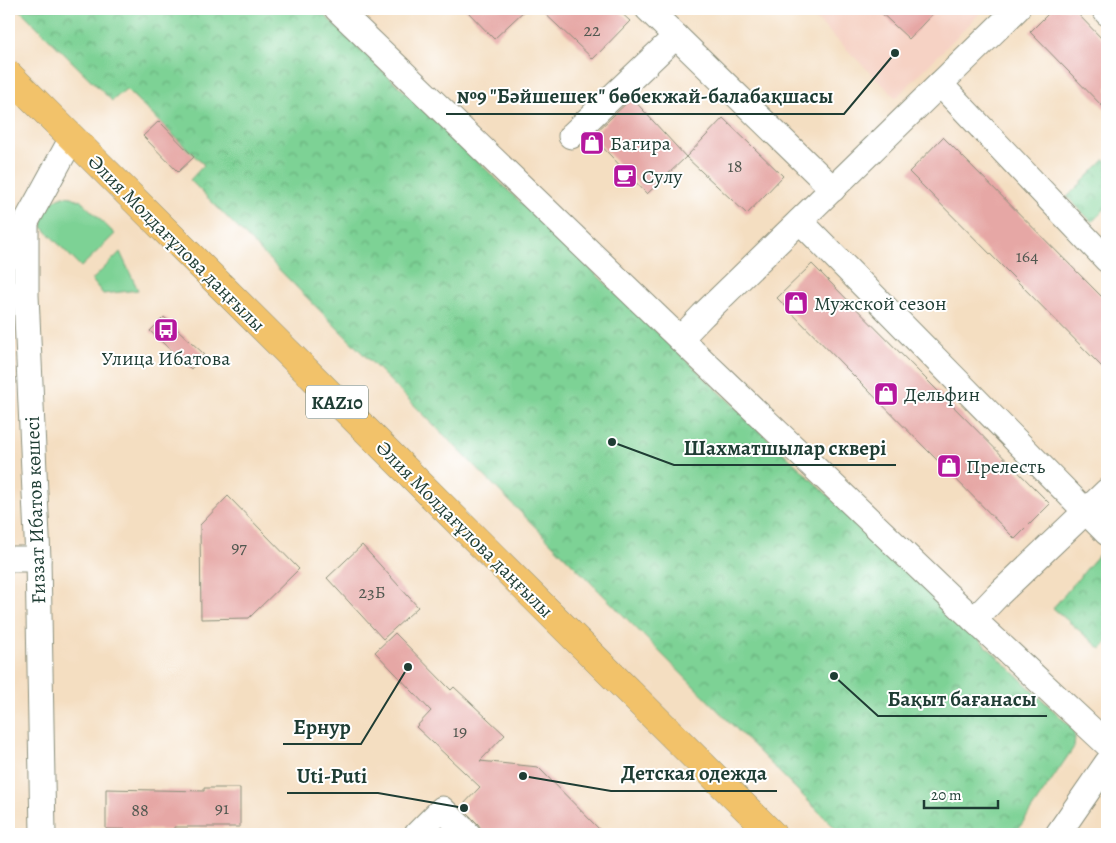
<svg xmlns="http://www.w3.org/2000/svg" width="1116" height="843" viewBox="0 0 1116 843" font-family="Alegreya,serif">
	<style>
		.built { fill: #f6d2c4 }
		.grass { fill: #7dd295; stroke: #4e8864 }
		.forest { fill: url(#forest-crowns); stroke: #427859 }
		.park { fill: url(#park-crowns); stroke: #4e8864 }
		.building { fill: #e6a7a5 }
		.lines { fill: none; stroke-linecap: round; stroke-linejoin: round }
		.minor-casing { stroke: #8a8e7a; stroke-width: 27 }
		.major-casing { stroke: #8a8e7a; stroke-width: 29 }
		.minor { stroke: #fff; stroke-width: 25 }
		.major { stroke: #f2c26a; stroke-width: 28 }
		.labels { text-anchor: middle; stroke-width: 4; stroke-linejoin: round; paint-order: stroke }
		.number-label { font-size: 18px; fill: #515850 }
		.shield { fill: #fff; stroke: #627771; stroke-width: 1 }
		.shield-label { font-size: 19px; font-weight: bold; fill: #1f3d34 }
		.poi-label { font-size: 20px; fill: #1f3d34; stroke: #fff; text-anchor: start }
		.street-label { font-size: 20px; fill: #1f3d34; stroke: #fff }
		.leader { fill: none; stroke: #1f3d34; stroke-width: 2 }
		.callout-dot { fill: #1f3d34; stroke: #fff; stroke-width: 2 }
		.callout-label { font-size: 21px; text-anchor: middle; font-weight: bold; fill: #1f3d34; stroke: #fff; stroke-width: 4; stroke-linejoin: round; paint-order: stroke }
	</style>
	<defs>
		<pattern id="forest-crowns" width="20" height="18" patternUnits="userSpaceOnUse" patternTransform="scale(1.25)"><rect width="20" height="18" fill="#66b47e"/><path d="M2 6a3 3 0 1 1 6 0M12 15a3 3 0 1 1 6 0" fill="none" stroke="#539468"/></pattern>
		<pattern id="park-crowns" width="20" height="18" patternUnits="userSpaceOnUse" patternTransform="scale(1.25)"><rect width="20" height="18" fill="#7dd295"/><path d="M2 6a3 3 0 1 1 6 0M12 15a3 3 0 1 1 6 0" fill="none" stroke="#66ac7a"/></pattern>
	</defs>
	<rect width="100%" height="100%" fill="#fff"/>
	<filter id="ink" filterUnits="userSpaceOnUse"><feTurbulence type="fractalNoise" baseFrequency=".02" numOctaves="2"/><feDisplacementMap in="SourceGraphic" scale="10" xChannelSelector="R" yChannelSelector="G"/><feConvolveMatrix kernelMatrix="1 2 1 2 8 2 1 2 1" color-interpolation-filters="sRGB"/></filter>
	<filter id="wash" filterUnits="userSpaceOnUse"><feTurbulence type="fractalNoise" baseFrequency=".0096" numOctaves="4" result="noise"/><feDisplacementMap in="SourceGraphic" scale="20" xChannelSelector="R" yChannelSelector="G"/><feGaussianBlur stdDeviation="1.12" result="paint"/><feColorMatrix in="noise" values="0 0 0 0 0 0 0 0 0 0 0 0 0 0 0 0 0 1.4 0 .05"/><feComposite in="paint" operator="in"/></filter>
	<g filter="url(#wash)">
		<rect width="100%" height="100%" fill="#f4dec1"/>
		<!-- built -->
		<polygon class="built" points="806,9 984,9 896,98"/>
		<!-- grass -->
		<g class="grass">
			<path d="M63,196l9,1 9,4 34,33 -34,33 -39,-40c2,-18 4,-23 21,-31z"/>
			<polygon points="120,252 138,290 103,294 92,280"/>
		</g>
		<!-- forest -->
		<polygon class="forest" points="9,220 15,223 12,271 9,274"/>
		<!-- park -->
		<g class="park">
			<polygon points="19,9 318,9 1072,728 1075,737 1074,747 1015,834 841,834 190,180 204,165 126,89 112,101"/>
			<polygon points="1105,159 1107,161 1107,207 1092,222 1067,197"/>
			<polygon points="1102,551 1107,556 1107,642 1101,649 1053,608"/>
		</g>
		<g id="blocks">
			<!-- building -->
			<g class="building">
				<polygon points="465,9 526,9 494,39"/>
				<polygon points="540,9 617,9 630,21 593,59"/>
				<polygon points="877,9 937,9 909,39"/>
				<polygon points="1053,9 1073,9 1107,44 1107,111 1030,32"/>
				<polygon points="632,98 686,157 647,194 592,136"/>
				<polygon points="723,118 783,176 747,214 686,157"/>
				<polygon points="159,121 194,157 178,172 143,136"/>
				<polygon points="943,137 1107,302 1107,372 909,172"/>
				<polygon points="812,264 1050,504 1015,539 777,298"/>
				<polygon points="164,317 204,354 191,369 150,331"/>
				<polygon points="228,496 299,569 249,618 201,619 200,525"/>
				<polygon points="362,545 418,607 383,639 327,578"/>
				<polygon points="395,633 451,690 454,687 505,735 480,761 538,767 604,834 482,834 482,830 478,824 461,807 480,787 416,727 431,711 375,652"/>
				<polygon points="204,788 240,788 240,827 174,827 174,830 106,829 106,789 204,791"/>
			</g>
		</g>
	</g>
	<g filter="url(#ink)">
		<use href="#blocks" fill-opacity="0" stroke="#8a8e7a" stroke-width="1"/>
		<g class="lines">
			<defs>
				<g id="minor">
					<polyline points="337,9 680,339 974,620 1107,744"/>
					<polyline points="648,9 833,189"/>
					<polyline points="1104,9 1107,13"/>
					<polyline points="940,84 1107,260"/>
					<polyline points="571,136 676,36"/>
					<polyline points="800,221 1107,533"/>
					<polyline points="680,339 703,315 1017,9"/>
					<polyline points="9,559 38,559"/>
					<polyline points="974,620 998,595 1107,491"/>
					<polyline points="43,834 38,559 26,295 26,222 72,138"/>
					<polyline points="417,834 442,809 468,834"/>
					<polyline points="1058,834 1107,763"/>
				</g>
				<polyline id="major" points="9,75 772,834"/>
			</defs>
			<!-- minor casing -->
			<use href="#minor" class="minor-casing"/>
			<!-- major casing -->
			<use href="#major" class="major-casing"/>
			<!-- minor -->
			<use href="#minor" class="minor"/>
			<!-- major -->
			<use href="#major" class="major"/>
		</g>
	</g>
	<!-- icons -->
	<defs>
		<symbol id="shop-square" viewBox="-11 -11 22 22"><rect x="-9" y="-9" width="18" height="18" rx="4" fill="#b5179e" stroke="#fff"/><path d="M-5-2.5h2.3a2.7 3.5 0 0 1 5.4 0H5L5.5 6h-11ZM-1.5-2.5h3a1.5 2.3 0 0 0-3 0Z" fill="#fff"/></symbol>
		<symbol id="cafe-square" viewBox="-11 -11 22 22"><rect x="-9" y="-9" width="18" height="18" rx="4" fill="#b5179e" stroke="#fff"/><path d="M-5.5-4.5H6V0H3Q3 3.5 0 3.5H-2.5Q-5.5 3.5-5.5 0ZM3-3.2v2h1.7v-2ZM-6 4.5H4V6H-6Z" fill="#fff"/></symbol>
		<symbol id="bus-square" viewBox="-11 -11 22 22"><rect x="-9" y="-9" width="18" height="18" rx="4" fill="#b5179e" stroke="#fff"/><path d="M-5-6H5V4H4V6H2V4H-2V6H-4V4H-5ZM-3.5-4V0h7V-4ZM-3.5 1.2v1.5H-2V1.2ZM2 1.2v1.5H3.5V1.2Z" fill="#fff"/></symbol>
	</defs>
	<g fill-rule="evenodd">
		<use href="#shop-square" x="578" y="129" width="28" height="28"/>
		<use href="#cafe-square" x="611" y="162" width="28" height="28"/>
		<use href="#shop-square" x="782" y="289" width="28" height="28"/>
		<use href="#bus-square" x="152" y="316" width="28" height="28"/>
		<use href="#shop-square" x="872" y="380" width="28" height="28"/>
		<use href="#shop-square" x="935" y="452" width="28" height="28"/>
	</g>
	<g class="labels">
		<!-- number labels -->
		<g class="number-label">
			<text x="592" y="36">22</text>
			<text x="735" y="172">18</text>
			<text x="1027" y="262">164</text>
			<text x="239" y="553">97</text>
			<text x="372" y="598">23Б</text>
			<text x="460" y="737">19</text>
			<text x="222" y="814">91</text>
			<text x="140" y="816">88</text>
		</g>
		<!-- shield labels -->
		<rect class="shield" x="306" y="385.5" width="62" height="33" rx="4"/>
		<g class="shield-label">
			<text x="337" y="409">KAZ10</text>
		</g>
		<!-- poi labels -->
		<g class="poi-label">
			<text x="610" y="150">Багира</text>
			<text x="642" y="183">Сулу</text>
			<text x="814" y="310">Мужской cезон</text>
			<text x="166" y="365" text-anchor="middle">Улица Ибатова</text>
			<text x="904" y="401">Дельфин</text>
			<text x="966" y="473">Прелесть</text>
		</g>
		<!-- street labels -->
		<g class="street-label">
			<text transform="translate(177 243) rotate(45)" y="7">Әлия Молдағұлова даңғылы</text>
			<text transform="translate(35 510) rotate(-92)" y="7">Ғиззат Ибатов көшесі</text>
			<text transform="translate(465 529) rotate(45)" y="7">Әлия Молдағұлова даңғылы</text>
		</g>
	</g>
	<!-- callouts -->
	<path class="leader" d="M895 53L844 114H446M612 442L674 465H896M834 676L878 716H1047M408 667L361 744H283M523 776L611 791H777M464 808L378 793H287"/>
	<g class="callout-dot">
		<circle cx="895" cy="53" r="5"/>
		<circle cx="612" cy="442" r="5"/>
		<circle cx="834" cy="676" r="5"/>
		<circle cx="408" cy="667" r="5"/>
		<circle cx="523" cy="776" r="5"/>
		<circle cx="464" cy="808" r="5"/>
	</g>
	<g class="callout-label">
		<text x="645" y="103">№9 "Бәйшешек" бөбекжай-балабақшасы</text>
		<text x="785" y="455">Шахматшылар сквері</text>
		<text x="962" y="706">Бақыт бағанасы</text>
		<text x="322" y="734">Ернур</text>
		<text x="694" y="780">Детская одежда</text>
		<text x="332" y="783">Uti-Puti</text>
	</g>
	<!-- margin -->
	<rect width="1116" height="843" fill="none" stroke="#fff" stroke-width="30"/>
	<!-- scale -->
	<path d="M924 800v8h74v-8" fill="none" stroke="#1f3d34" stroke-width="2.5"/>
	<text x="931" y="800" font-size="15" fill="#1f3d34" stroke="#ffffff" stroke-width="4" paint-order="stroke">20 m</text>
</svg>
